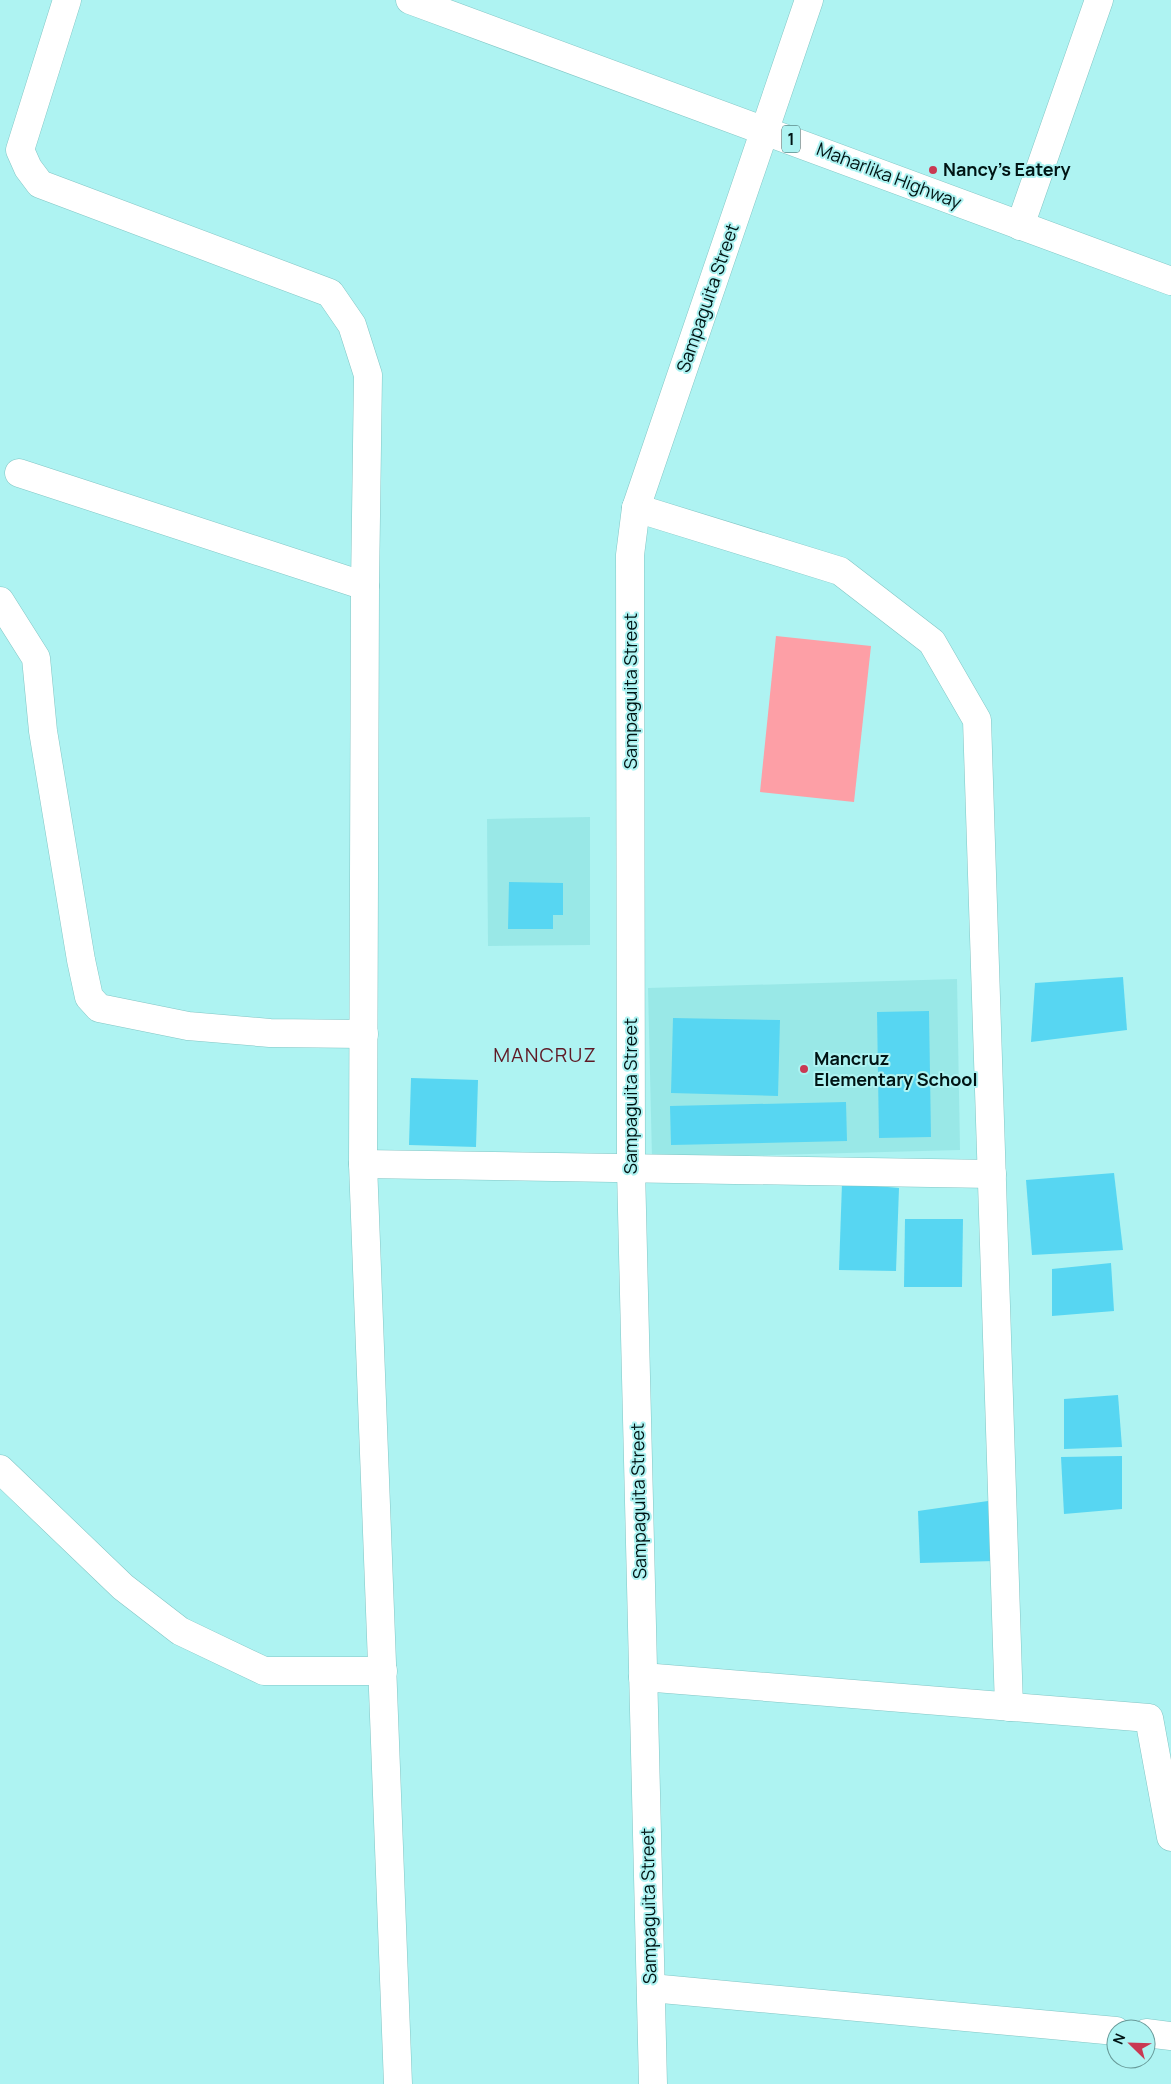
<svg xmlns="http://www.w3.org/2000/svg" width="1171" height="2084" viewBox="0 0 1171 2084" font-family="Manrope,sans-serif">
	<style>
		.built { fill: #99e8e7 }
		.green { fill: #fd9fa6 }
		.building { fill: #57d6f2 }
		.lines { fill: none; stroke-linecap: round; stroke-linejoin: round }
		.minor-casing { stroke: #82c6c5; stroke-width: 29 }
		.trunk-casing { stroke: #82c6c5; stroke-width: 29 }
		.minor { stroke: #fff; stroke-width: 28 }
		.trunk { stroke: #fff; stroke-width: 28 }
		.poi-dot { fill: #c93953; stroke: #aef3f2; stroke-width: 2 }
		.labels { text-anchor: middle; stroke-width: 4; stroke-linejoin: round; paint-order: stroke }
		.shield { fill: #aef3f2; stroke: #345757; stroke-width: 1 }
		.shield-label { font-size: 16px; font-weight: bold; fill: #001414 }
		.poi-label { font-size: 18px; font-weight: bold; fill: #001414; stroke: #aef3f2; text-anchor: start }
		.street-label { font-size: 18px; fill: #001414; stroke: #aef3f2 }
		.quarter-label { font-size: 20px; letter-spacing: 1px; fill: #5f1925; stroke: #aef3f2 }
	</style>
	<rect width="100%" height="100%" fill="#aef3f2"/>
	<!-- built -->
	<g class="built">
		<polygon points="590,817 590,945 488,946 487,819"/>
		<polygon points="957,979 960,1150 652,1158 648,988"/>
	</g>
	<!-- green -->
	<polygon class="green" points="776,636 871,646 854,802 760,792"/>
	<!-- building -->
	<g class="building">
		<polygon points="509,882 563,883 563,915 553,915 553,929 508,929"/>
		<polygon points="1123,977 1127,1030 1031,1042 1035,983"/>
		<polygon points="929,1011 931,1137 879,1138 877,1012"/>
		<polygon points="673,1018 780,1020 778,1096 671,1093"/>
		<polygon points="411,1078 478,1080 476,1147 409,1145"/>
		<polygon points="846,1102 847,1141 671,1145 670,1106"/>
		<polygon points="1114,1173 1123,1250 1032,1255 1026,1180"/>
		<polygon points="842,1183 899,1188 896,1271 839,1270"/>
		<polygon points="905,1219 963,1219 962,1287 904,1287"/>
		<polygon points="1111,1263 1114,1311 1052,1316 1052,1269"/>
		<polygon points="1118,1395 1122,1447 1064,1449 1064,1399"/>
		<polygon points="1122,1456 1122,1509 1064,1514 1061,1457"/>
		<polygon points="988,1501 995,1561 920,1563 918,1511"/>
	</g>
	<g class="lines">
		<defs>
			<g id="minor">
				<polyline points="67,0 20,150 28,168 40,184 330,293 352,325 368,375 365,586 363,1164 398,2084"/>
				<polyline points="1020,226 1099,0"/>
				<polyline points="19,473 365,586"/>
				<polyline points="636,508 840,571 932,642 977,720 1009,1707"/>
				<polyline points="0,601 36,658 43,731 81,960 89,997 99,1008 188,1026 270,1033 364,1034"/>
				<polyline points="363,1164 992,1174"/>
				<polyline points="0,1469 123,1587 180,1631 264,1671 383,1671"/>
				<polyline points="643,1677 1149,1718 1171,1837"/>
				<polyline points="651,1988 1116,2031"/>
				<polyline points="1146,2033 1171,2036"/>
				<polyline points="653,2084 631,1169 630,555 636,508 809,0"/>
			</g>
			<polyline id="trunk" points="410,0 1171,281"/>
		</defs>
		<!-- minor casing -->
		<use href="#minor" class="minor-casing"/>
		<!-- trunk casing -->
		<use href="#trunk" class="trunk-casing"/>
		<!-- minor -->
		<use href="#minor" class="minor"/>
		<!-- trunk -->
		<use href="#trunk" class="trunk"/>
	</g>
	<!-- markers -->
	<g class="poi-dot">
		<circle cx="933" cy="170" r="5"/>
		<circle cx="804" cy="1069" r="5"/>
	</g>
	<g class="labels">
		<!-- shield labels -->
		<rect class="shield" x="782" y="125.5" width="18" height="27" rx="4"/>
		<g class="shield-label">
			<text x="791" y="145">1</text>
		</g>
		<!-- poi labels -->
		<g class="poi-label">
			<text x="943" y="176">Nancy's Eatery</text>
			<text x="814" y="1065">Mancruz<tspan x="814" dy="21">Elementary School</tspan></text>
		</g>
		<!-- street labels -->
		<g class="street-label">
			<text transform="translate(889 176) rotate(21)" y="6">Maharlika Highway</text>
			<text transform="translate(708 298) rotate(-71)" y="6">Sampaguita Street</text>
			<text transform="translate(631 691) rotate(-90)" y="6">Sampaguita Street</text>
			<text transform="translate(631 1096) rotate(-90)" y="6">Sampaguita Street</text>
			<text transform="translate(639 1501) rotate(-91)" y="6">Sampaguita Street</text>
			<text transform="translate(649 1906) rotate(-91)" y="6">Sampaguita Street</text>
		</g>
		<!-- quarter labels -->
		<g class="quarter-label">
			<text x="545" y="1062">MANCRUZ</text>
		</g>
	</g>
	<!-- north arrow -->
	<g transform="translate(1131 2044) rotate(293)"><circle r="24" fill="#aef3f2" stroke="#689a99"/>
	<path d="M0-4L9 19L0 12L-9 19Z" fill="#c93953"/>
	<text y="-8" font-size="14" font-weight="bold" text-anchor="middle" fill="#001414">N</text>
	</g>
</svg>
